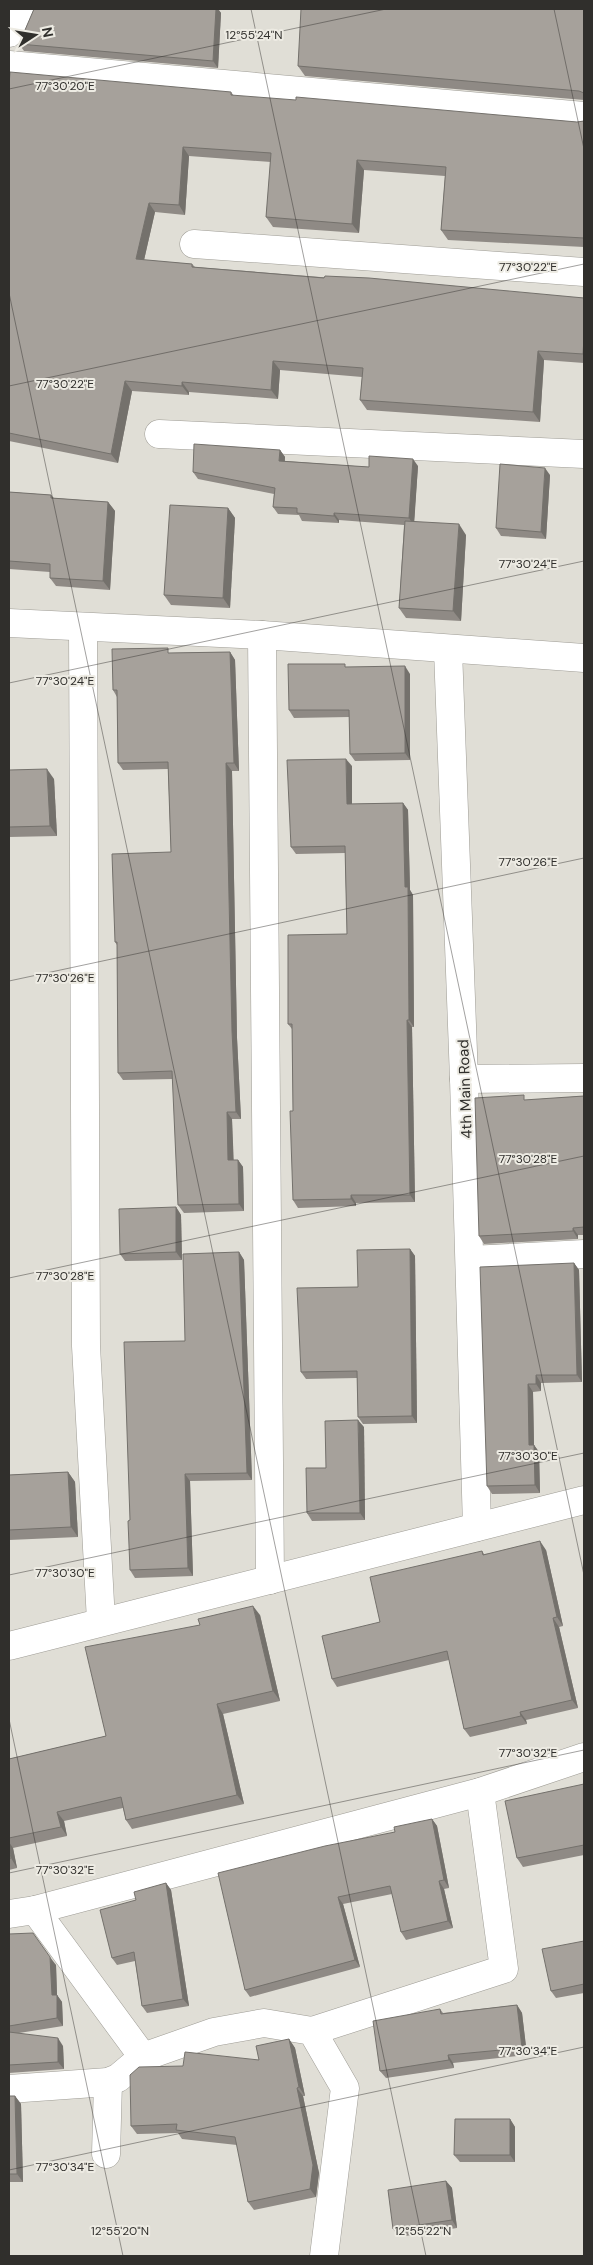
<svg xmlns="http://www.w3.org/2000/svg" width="593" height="2265" viewBox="0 0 593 2265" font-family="'DM Sans',sans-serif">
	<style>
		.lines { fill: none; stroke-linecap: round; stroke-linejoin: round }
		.street-casing { stroke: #9e9c95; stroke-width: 29 }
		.secondary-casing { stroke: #9e9c95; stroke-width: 29 }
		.street { stroke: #fff; stroke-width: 28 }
		.secondary { stroke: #fff; stroke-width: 28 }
		.wall { fill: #8f8a85 }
		.shaded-wall { fill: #74716c }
		.building { fill: #a6a19b; stroke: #74716c }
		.ticks { fill: none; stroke: #302f2c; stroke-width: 1; stroke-opacity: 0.45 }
		.labels { text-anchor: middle; stroke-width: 4; stroke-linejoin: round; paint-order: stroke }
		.street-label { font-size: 15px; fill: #302f2c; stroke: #edebe3 }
		.ticks-label { font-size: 12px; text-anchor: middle; fill: #302f2c; stroke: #edebe3; stroke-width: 4; stroke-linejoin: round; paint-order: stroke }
	</style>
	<rect width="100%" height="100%" fill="#e0ded6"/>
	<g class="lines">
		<defs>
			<g id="street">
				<polyline points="9,65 584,116"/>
				<polyline points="194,244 584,272"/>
				<polyline points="159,434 584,454"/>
				<polyline points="9,623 262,635 584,658"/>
				<polyline points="83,627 86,1346 101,1621"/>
				<polyline points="262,635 270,1580"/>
				<polyline points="448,650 464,1079 477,1527"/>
				<polyline points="464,1079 584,1078"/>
				<polyline points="470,1260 584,1254"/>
				<polyline points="9,1646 584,1500"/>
				<polyline points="35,1910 480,1792 584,1757"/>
				<polyline points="9,1914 35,1910 143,2057 214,2032 264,2023 312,2031 345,2088 324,2256"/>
				<polyline points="312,2031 504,1969 480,1792"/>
				<polyline points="9,2089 108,2082 118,2078 143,2057"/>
				<polyline points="106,2154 108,2082"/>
			</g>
			<polyline id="secondary" points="9,33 21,9"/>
		</defs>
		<!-- street casing -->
		<use href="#street" class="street-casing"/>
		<!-- secondary casing -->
		<use href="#secondary" class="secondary-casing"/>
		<!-- street -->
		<use href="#street" class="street"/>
		<!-- secondary -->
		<use href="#secondary" class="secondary"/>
	</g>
	<!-- wall -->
	<g class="wall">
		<polygon points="34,9 218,9 221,13 218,68 24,51 19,44"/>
		<polygon points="584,9 584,100 305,76 298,66"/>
		<polygon points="9,86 231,92 234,96 577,122 584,121 584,247 448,240 441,230 445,176 364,170 359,233 273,227 266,217 271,162 189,156 185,215 155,212 144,260 192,264 195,267 584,298 584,363 544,360 540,422 367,410 360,400 362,377 280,370 278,399 189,392 189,395 132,391 118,463 9,441"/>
		<polygon points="280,450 285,457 285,461 369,467 418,466 414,521 466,535 461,621 406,618 399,608 404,525 339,520 339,523 302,521 299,515 278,514 273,507 274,494 198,479 193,472"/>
		<polygon points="550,475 546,539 501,536 496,528"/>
		<polygon points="9,492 51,495 54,498 108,502 115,511 110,590 56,586 50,578 50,572 9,569"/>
		<polygon points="228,508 235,518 230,608 171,605 164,595"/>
		<polygon points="230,652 235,660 239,771 232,771 237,1038 241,1119 232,1119 233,1160 238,1160 243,1167 244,1211 184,1213 178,1205 173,1079 123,1080 118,1073 117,945 115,942 171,852 168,769 123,770 118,763 117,697 113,690 171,653"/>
		<polygon points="348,667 410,674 410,760 355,761 350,754 349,717 294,718 289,710"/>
		<polygon points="352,766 352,804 403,803 408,810 410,890 413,895 414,1027 412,1027 415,1202 356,1203 356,1206 298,1208 293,1200 293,1111 292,1029 288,1024 347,934 345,853 296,854 291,847"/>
		<polygon points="9,770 54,779 57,836 9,837"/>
		<polygon points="584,1096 584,1235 578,1235 578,1239 484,1244 479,1236 527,1100"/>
		<polygon points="176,1207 181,1215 182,1260 125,1261 120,1254"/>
		<polygon points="410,1249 415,1256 417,1423 363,1424 358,1417 357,1378 306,1379 301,1372 358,1287"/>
		<polygon points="239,1252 244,1260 252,1480 190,1481 193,1576 135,1578 130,1570 185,1341"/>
		<polygon points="574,1263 579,1270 582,1382 541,1383 541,1391 533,1392 534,1445 539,1452 540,1493 492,1494 487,1486"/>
		<polygon points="364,1427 365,1520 312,1521 307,1513 326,1468"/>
		<polygon points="68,1472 75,1482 78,1537 9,1540 9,1475"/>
		<polygon points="546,1550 563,1626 559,1627 578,1708 526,1720 527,1724 470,1737 464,1729 449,1660 337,1687 332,1679 380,1622 482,1551 484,1554"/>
		<polygon points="260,1615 280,1701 223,1714 244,1804 132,1829 126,1820 123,1808 64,1821 67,1836 13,1848 17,1868 9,1870 9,1759 106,1736"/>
		<polygon points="584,1784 584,1855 523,1867 517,1858"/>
		<polygon points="432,1819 437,1826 449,1888 444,1889 453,1928 406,1940 401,1932 392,1894 343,1904 360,1967 250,1997 245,1990 395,1832"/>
		<polygon points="166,1883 171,1890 189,2006 147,2013 142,2006 135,1961 117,1965 112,1958 136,1900"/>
		<polygon points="9,1934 56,1965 57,1995 62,2002 63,2026 19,2033 63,2046 64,2069 9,2073"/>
		<polygon points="584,1941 584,1993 556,1998 551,1991"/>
		<polygon points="517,2005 522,2013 527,2055 453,2063 454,2068 386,2078 380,2071 440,2009 443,2013"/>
		<polygon points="289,2039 295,2048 305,2096 303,2096 319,2173 316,2197 254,2210 248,2202 237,2145 182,2139 178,2133 137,2134 131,2126 183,2066 259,2060"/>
		<polygon points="9,2096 15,2096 21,2104 23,2182 9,2182"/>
		<polygon points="510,2119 515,2127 515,2162 460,2162 454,2155"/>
		<polygon points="446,2181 452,2188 457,2228 399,2237 393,2229"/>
	</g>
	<!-- shaded-wall -->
	<g class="shaded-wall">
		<polygon points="216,9 218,9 221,13 218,68 213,61"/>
		<polygon points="183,147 189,156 185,215 179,205"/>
		<polygon points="357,160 364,170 359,233 352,224"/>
		<polygon points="149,203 155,212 142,269 136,259"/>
		<polygon points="538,351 544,360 540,422 533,412"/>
		<polygon points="273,361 280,370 278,399 271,390"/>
		<polygon points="125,381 132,391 118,463 111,454"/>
		<polygon points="182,382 189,392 189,395 182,386"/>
		<polygon points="280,450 285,457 284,468 279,461"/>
		<polygon points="413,459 418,466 414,526 409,518"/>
		<polygon points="545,468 550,475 546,539 541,532"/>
		<polygon points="108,502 115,511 110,590 103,581"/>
		<polygon points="228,508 235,518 230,608 223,598"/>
		<polygon points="334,513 339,520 339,523 334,516"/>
		<polygon points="459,524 466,535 461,621 453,611"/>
		<polygon points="230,652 235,660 239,771 234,763"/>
		<polygon points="405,666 410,674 410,760 405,753"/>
		<polygon points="346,759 352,766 352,811 347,804"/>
		<polygon points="226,763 232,771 237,1038 241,1119 236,1112 232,1031"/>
		<polygon points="47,769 54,779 57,836 50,826"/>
		<polygon points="403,803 408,810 410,890 413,895 414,1027 409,1020 405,887"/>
		<polygon points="407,1020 412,1027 415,1202 410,1195"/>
		<polygon points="227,1112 232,1119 234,1167 228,1160"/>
		<polygon points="238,1160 243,1167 244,1211 239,1204"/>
		<polygon points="351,1195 356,1203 356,1206 351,1199"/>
		<polygon points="176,1207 181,1215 182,1260 176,1252"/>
		<polygon points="573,1228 578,1235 578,1239 573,1231"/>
		<polygon points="410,1249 415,1256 417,1423 412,1416"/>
		<polygon points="239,1252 244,1260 252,1480 247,1473"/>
		<polygon points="574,1263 579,1270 582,1382 577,1375"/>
		<polygon points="536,1375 541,1383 541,1391 536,1384"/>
		<polygon points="528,1384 533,1392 534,1445 539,1452 540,1493 535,1485 529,1445"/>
		<polygon points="358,1420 364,1427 365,1520 360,1513"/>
		<polygon points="68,1472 75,1482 78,1537 71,1527"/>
		<polygon points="185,1474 190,1481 193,1576 188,1568"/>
		<polygon points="540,1541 546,1550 563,1626 557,1617"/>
		<polygon points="253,1606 260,1615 280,1701 273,1691"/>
		<polygon points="553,1618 559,1627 578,1708 572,1700"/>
		<polygon points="217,1704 223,1714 244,1804 237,1795"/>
		<polygon points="520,1712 526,1720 527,1724 521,1716"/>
		<polygon points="57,1812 64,1821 67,1836 61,1827"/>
		<polygon points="432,1819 437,1826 449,1888 444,1880"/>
		<polygon points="9,1842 13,1848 17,1868 11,1858 9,1849"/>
		<polygon points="439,1881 444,1889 453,1928 448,1921"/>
		<polygon points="166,1883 171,1890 189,2006 183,1999"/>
		<polygon points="338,1897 343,1904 360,1967 355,1960"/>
		<polygon points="50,1957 56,1965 57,1995 62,2002 63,2026 57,2018 52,1995"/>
		<polygon points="517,2005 522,2013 527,2055 522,2048"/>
		<polygon points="58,2038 63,2046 64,2069 58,2062"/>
		<polygon points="289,2039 295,2048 305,2096 299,2087"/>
		<polygon points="448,2055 453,2063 454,2068 449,2060"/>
		<polygon points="297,2088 303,2096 319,2173 316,2197 310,2189"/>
		<polygon points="15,2096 21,2104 23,2182 17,2174"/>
		<polygon points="510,2119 515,2127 515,2162 510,2155"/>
		<polygon points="446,2181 452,2188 457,2228 452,2220"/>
	</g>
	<!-- building -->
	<g class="building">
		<polygon points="34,9 216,9 213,61 19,44"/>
		<polygon points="301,9 584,9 584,93 579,91 298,66"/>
		<polygon points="10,72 209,90 231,92 231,95 296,100 296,97 577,122 584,121 584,238 441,230 446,167 357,160 352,224 266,217 271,153 183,147 179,205 149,203 136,259 192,264 192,267 324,278 325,276 369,278 584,298 584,338 583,354 538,351 533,412 360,400 363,368 273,361 271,390 182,382 182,386 125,381 111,454 9,433 9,86"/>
		<polygon points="194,444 280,450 279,461 369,467 369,456 413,459 409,518 334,513 334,516 297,513 297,508 273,507 275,488 193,472"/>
		<polygon points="500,464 545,468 541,532 496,528"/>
		<polygon points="9,492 51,495 51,498 108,502 103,581 50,578 50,564 9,561"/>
		<polygon points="170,505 228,508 223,598 164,595"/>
		<polygon points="405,521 459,524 453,611 399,608"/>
		<polygon points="168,648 168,653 230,652 234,763 226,763 232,1031 236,1112 227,1112 228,1160 238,1160 239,1204 178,1205 172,1071 118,1073 117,942 115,942 112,854 171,852 168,762 118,763 117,690 113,690 112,649"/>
		<polygon points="288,664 345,664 345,667 405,666 405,753 350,754 349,710 289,710"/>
		<polygon points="346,759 347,804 403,803 405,887 408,887 409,1020 407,1020 410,1195 351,1195 351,1199 293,1200 290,1111 293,1111 292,1024 288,1024 288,935 347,934 345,846 291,847 287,760"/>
		<polygon points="47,769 50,826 9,827 9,770"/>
		<polygon points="524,1095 524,1100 584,1096 584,1227 573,1228 573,1231 479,1236 475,1098"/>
		<polygon points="176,1207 176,1252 120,1254 119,1209"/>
		<polygon points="410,1249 412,1416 358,1417 357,1371 301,1372 297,1288 358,1287 357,1250"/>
		<polygon points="239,1252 247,1473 185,1474 188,1568 130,1570 128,1521 130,1520 124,1342 185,1341 183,1254"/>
		<polygon points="574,1263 577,1375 536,1375 536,1384 528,1384 529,1445 534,1445 535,1485 487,1486 480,1267"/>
		<polygon points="358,1420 360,1513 307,1513 306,1468 326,1468 325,1421"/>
		<polygon points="68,1472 71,1527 9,1530 9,1475"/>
		<polygon points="540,1541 557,1617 553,1618 572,1700 520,1712 521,1716 464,1729 447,1651 332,1679 322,1636 380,1622 370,1577 482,1551 483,1555"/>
		<polygon points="253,1606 273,1691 217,1704 237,1795 126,1820 121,1797 57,1812 61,1827 9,1838 9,1759 106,1736 85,1647 200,1625 198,1619"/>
		<polygon points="584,1784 584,1845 517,1858 505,1801"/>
		<polygon points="432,1819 444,1880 439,1881 448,1921 401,1932 390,1886 338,1897 355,1960 245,1990 218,1873 325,1846 395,1832 394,1827"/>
		<polygon points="9,1849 11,1858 9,1859"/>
		<polygon points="166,1883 183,1999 142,2006 134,1952 112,1958 100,1910 136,1900 134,1892"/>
		<polygon points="33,1933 50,1957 52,1995 57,1995 57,2018 9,2026 9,1934"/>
		<polygon points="584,1941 584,1984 551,1991 542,1949"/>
		<polygon points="517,2005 522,2048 448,2055 449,2060 380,2071 373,2021 440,2009 441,2014"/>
		<polygon points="9,2032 58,2038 58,2062 9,2065"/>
		<polygon points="289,2039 299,2087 297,2088 313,2165 310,2189 248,2202 235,2137 176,2130 177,2124 131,2126 130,2075 139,2067 183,2066 185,2052 259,2060 256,2046"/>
		<polygon points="9,2096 15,2096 17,2174 9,2174"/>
		<polygon points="455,2119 510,2119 510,2155 454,2155"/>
		<polygon points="446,2181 452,2220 393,2229 388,2190"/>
	</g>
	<!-- ticks -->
	<path class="ticks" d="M251,9l333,1566M554,9l30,140M9,89l377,-80M9,293l417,1963M9,386l575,-122M9,683l575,-122M9,981l575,-123M9,1278l575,-122M9,1575l575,-122M9,1719l114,537M9,1873l575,-123M9,2170l575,-123"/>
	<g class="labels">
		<!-- street labels -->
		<g class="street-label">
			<text transform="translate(465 1089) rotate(-92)" y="5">4th Main Road</text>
		</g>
	</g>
	<g class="ticks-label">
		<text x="254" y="39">12°55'24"N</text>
		<text x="65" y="90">77°30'20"E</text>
		<text x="528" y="271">77°30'22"E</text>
		<text x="65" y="388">77°30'22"E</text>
		<text x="528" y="568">77°30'24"E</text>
		<text x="65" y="685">77°30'24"E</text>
		<text x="528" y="866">77°30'26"E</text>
		<text x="65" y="982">77°30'26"E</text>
		<text x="528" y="1163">77°30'28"E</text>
		<text x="65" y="1280">77°30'28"E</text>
		<text x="528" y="1460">77°30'30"E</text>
		<text x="65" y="1577">77°30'30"E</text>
		<text x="528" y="1757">77°30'32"E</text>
		<text x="65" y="1874">77°30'32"E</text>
		<text x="528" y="2055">77°30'34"E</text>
		<text x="65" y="2171">77°30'34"E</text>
		<text x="120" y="2235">12°55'20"N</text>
		<text x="423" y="2235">12°55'22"N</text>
	</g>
	<!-- border -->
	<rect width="593" height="2265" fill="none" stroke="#302f2c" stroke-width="20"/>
	<!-- north arrow -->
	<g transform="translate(35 35) rotate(78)" stroke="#edebe3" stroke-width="4" paint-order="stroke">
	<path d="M0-4L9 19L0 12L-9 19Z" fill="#302f2c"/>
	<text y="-8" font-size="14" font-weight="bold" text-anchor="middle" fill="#302f2c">N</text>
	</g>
</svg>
